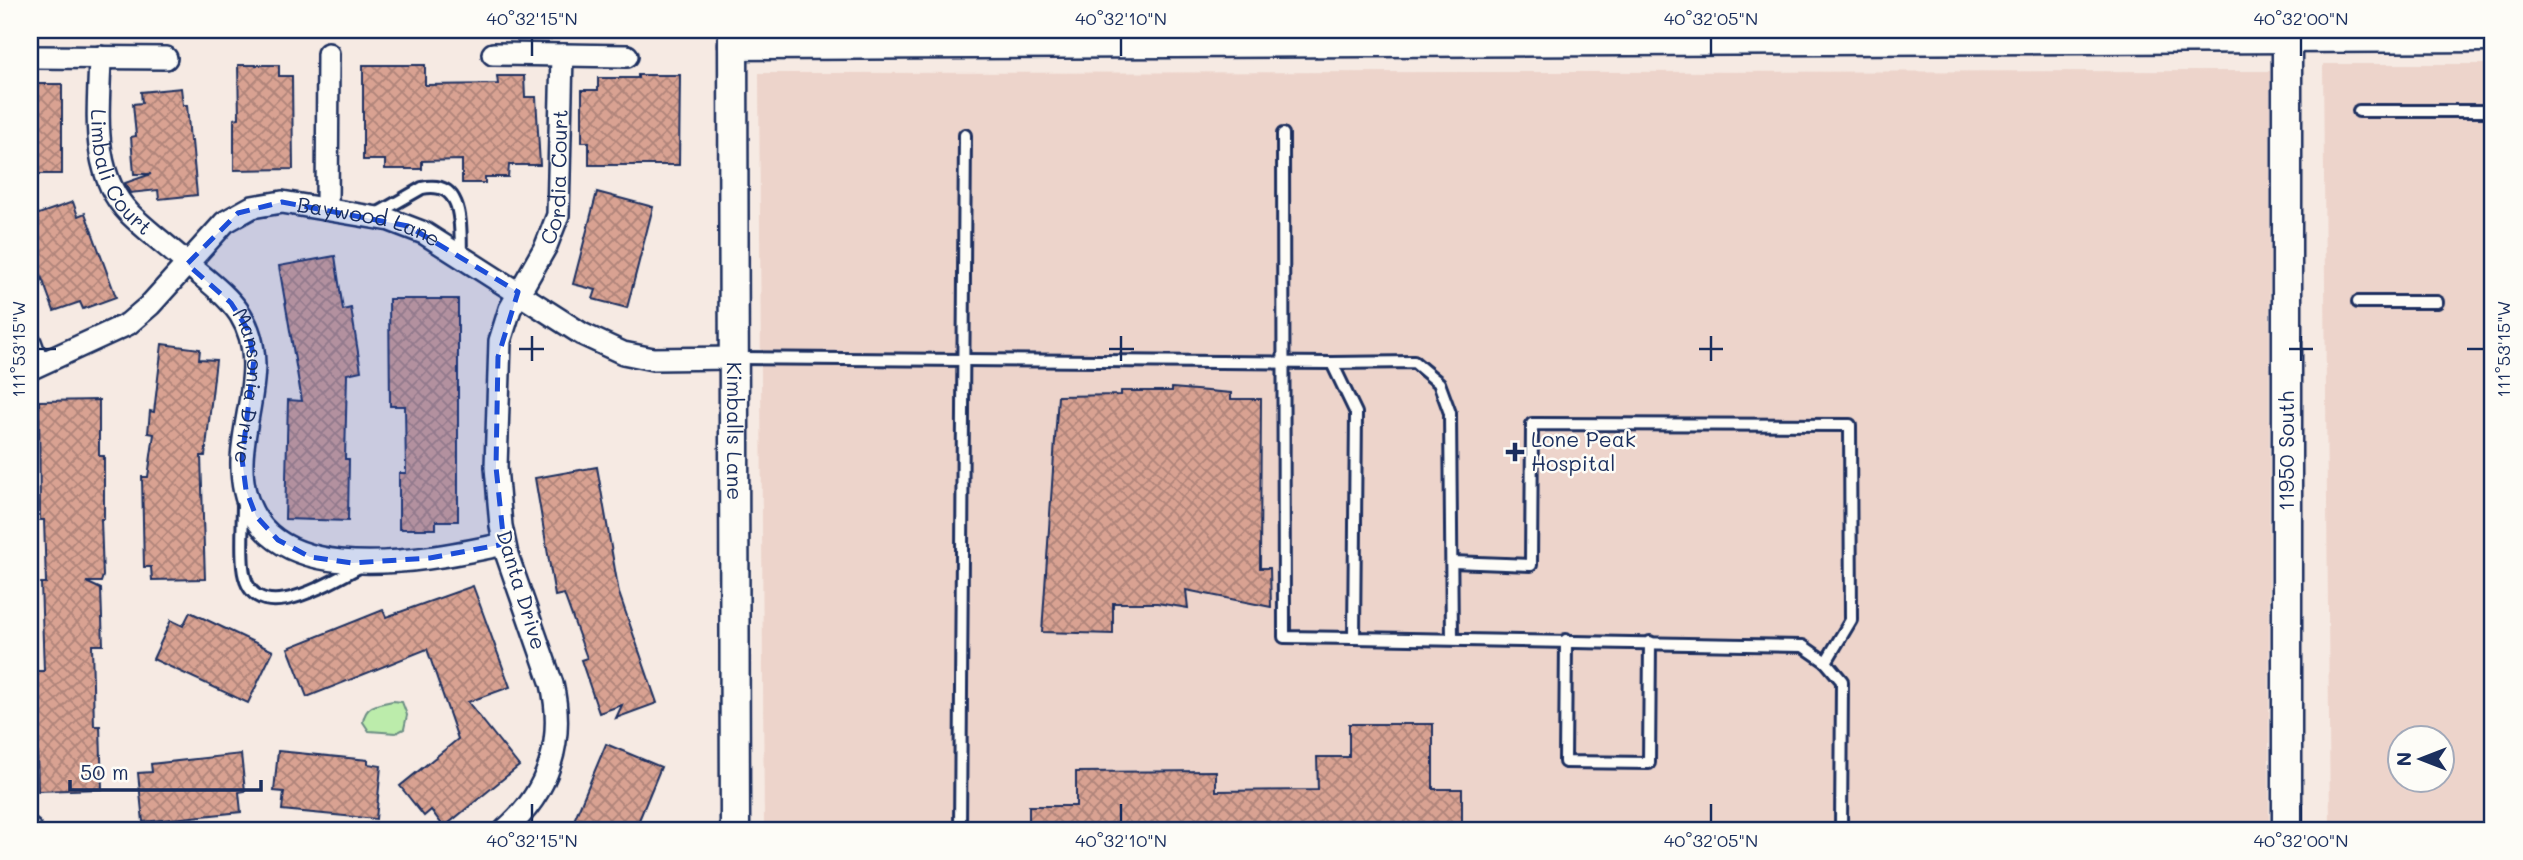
<svg xmlns="http://www.w3.org/2000/svg" width="2523" height="860" viewBox="0 0 2523 860" font-family="Mali,sans-serif">
	<style>
		.built { fill: #edd4cb; fill-rule: evenodd }
		.green { fill: #bcecab; stroke: #6c8e84; stroke-width: 2 }
		.building { fill: url(#building-cross-hatch); stroke: #1b2f5e; stroke-width: 2 }
		.lines { fill: none; stroke-linecap: round; stroke-linejoin: round }
		.lane-casing { stroke: #1b2f5e; stroke-width: 16 }
		.street-casing { stroke: #1b2f5e; stroke-width: 26 }
		.secondary-casing { stroke: #1b2f5e; stroke-width: 33 }
		.lane { stroke: #fdfcf7; stroke-width: 10 }
		.street { stroke: #fdfcf7; stroke-width: 21 }
		.secondary { stroke: #fdfcf7; stroke-width: 28 }
		.marked { fill: #1d4ed8; fill-opacity: 0.2; stroke: #1d4ed8; stroke-width: 5; stroke-dasharray: 14 9; stroke-linejoin: round }
		.ticks { fill: none; stroke: #1b2f5e; stroke-width: 2.5 }
		.poi-dot { fill: #1b2f5e; stroke: #fdfcf7; stroke-width: 2.5 }
		.labels { text-anchor: middle; stroke-width: 5; stroke-linejoin: round; paint-order: stroke }
		.street-label { font-size: 21px; fill: #1b2f5e; stroke: #fdfcf7 }
		.poi-label { font-size: 21px; fill: #1b2f5e; stroke: #fdfcf7; text-anchor: start }
		.neatline { fill: none; stroke: #1b2f5e; stroke-width: 2.5 }
		.ticks-label { font-size: 18px; text-anchor: middle; fill: #1b2f5e }
	</style>
	<defs>
		<pattern id="building-cross-hatch" width="8" height="8" patternUnits="userSpaceOnUse" patternTransform="scale(1.75)"><rect width="8" height="8" fill="#d9a292"/><path d="M0 0l8 8M0 8l8-8" fill="none" stroke="#af847a"/></pattern>
	</defs>
	<rect width="100%" height="100%" fill="#f6eae3"/>
	<filter id="ink" filterUnits="userSpaceOnUse"><feTurbulence type="fractalNoise" baseFrequency=".0143" numOctaves="2"/><feDisplacementMap in="SourceGraphic" scale="14" xChannelSelector="R" yChannelSelector="G"/><feConvolveMatrix kernelMatrix="1 2 1 2 8 2 1 2 1" color-interpolation-filters="sRGB"/></filter>
	<g filter="url(#ink)">
		<!-- built -->
		<g class="built">
			<path d="M2323,64h170v766h-163zM2400,738h42v42h-42z"/>
			<polygon points="2270,71 2269,830 764,830 759,73"/>
		</g>
		<!-- green -->
		<path class="green" d="M393,701l9,1 5,13 -3,14 -8,4 -27,-2 -6,-9c2,-17 15,-18 30,-21z"/>
		<!-- building -->
		<g class="building">
			<polygon points="238,65 279,65 279,76 292,76 293,169 234,170 234,119 239,118"/>
			<polygon points="363,65 425,65 425,85 498,84 497,76 524,76 525,97 536,97 540,165 509,165 508,177 485,177 485,183 462,183 462,160 422,161 422,169 385,169 385,160 363,160"/>
			<polygon points="638,75 680,75 679,165 589,165 589,142 582,142 582,90 598,90 598,78 638,78"/>
			<rect x="30" y="84" width="32" height="90"/>
			<polygon points="181,88 183,105 187,105 190,141 192,141 197,195 159,199 158,190 130,193 125,183 151,174 134,174 131,137 136,136 133,104 142,103 141,92"/>
			<polygon points="597,192 653,207 627,308 593,299 596,290 573,284"/>
			<polygon points="73,202 78,216 85,213 116,297 83,309 80,302 54,311 35,259 40,257 30,231 30,217"/>
			<polygon points="335,256 343,310 351,308 361,371 347,374 345,459 349,459 348,521 285,519 288,400 302,401 279,266"/>
			<polygon points="389,299 458,299 458,521 436,521 436,529 399,529 399,473 406,473 405,406 390,406"/>
			<polygon points="162,344 200,349 199,359 216,360 205,456 201,456 205,579 152,580 151,567 144,567 142,477 148,477 154,434 148,433 150,411 154,412"/>
			<polygon points="1172,388 1231,393 1231,399 1261,399 1260,568 1270,568 1271,607 1186,590 1188,608 1157,603 1113,603 1113,634 1042,632 1058,396 1121,395 1121,391 1172,391"/>
			<polygon points="99,400 99,456 104,456 104,519 101,519 103,576 101,582 86,582 101,589 103,645 92,645 94,726 100,726 102,789 38,791 35,671 44,671 41,583 46,583 44,520 40,520 39,401"/>
			<polygon points="597,467 619,593 657,703 616,718 622,705 599,713 581,660 587,658 564,594 555,596 535,478"/>
			<polygon points="473,586 510,687 468,702 519,766 444,827 431,810 424,816 400,786 458,739 427,649 307,697 288,648 383,610 386,617"/>
			<polygon points="190,612 273,651 248,703 153,659 171,620 183,626"/>
			<polygon points="1349,724 1433,724 1433,789 1462,789 1462,830 1029,830 1029,806 1076,806 1076,772 1216,771 1216,791 1318,790 1317,757 1349,757"/>
			<polygon points="606,744 661,767 635,830 570,830"/>
			<polygon points="278,751 368,760 368,764 381,766 376,819 282,810 284,792 274,791"/>
			<polygon points="241,754 245,791 239,792 241,812 143,822 138,773 152,772 151,764"/>
		</g>
		<g class="lines">
			<defs>
				<g id="lane">
					<polyline points="2359,111 2493,111"/>
					<polyline points="1283,134 1284,637 1354,638"/>
					<path d="M373,216l49,-28c43,-9 38,39 39,67"/>
					<polyline points="2358,302 2437,302"/>
					<polyline points="736,358 1332,363 1356,413 1354,638 1803,646 1826,662 1842,681 1841,830"/>
					<polyline points="1332,363 1414,362 1439,383 1450,413 1452,639"/>
					<path d="M243,502c0,21 -2,44 0,65 7,68 90,13 120,-2"/>
					<polyline points="1452,562 1531,565 1532,424 1850,425 1851,620 1826,662"/>
					<polyline points="1566,640 1565,762 1649,763 1650,642"/>
					<polyline points="960,830 965,135"/>
				</g>
				<g id="street">
					<polyline points="493,54 627,56"/>
					<polyline points="33,57 166,58"/>
					<path id="s1" d="M100,57c-1,53 -11,115 30,157 16,16 35,30 52,45 19,17 44,34 58,55 29,46 4,96 2,146 -4,139 179,102 262,84"/>
					<polyline points="327,209 328,54"/>
					<polyline points="30,342 38,364"/>
					<path id="s2" d="M30,369l98,-45 22,-19 75,-83 27,-15 30,-5 108,18 34,13 158,101 41,19 30,6 81,-1"/>
					<polyline points="30,829 31,830"/>
					<path id="s3" d="M505,830c44,-38 60,-89 47,-146l-45,-129 -6,-29 -5,-59 4,-126 10,-32 36,-63 12,-31 4,-160"/>
				</g>
				<g id="secondary">
					<path id="s4" d="M733,30l2,800"/>
					<polyline points="2287,30 2287,830"/>
					<polyline points="733,45 2493,37"/>
				</g>
			</defs>
			<!-- lane casing -->
			<use href="#lane" class="lane-casing"/>
			<!-- street casing -->
			<use href="#street" class="street-casing"/>
			<!-- secondary casing -->
			<use href="#secondary" class="secondary-casing"/>
			<!-- lane -->
			<use href="#lane" class="lane"/>
			<!-- street -->
			<use href="#street" class="street"/>
			<!-- secondary -->
			<use href="#secondary" class="secondary"/>
		</g>
	</g>
	<!-- marked area -->
	<path class="marked" d="M282,202l126,24 110,66 -20,65 -2,110 8,77 -74,14 -78,5 -42,-6 -32,-17 -22,-24 -10,-26 -4,-31 12,-100 -6,-29 -17,-27 -44,-39 51,-51z"/>
	<!-- ticks -->
	<path class="ticks" d="M532,38v18M1121,38v18M1711,38v18M2301,38v18M532,336v25M1121,336v25M1711,336v25M2301,336v25M38,349h18M519,349h25M1109,349h25M1699,349h24M2289,349h24M2467,349h17M532,804v18M1121,804v18M1711,804v18M2301,804v18"/>
	<!-- markers -->
	<path class="poi-dot" d="M1511.5 441.5h7v7h7v7h-7v7h-7v-7h-7v-7h7z"/>
	<g class="labels">
		<!-- street labels -->
		<g class="street-label">
			<text dy="7" stroke="none"><textPath href="#s1" startOffset="121">Limbali Court</textPath></text>
			<text dy="7" stroke="none"><textPath href="#s3" startOffset="690">Cordia Court</textPath></text>
			<text dy="7" stroke="none"><textPath href="#s2" startOffset="399">Baywood Lane</textPath></text>
			<text dy="7" stroke="none"><textPath href="#s1" startOffset="388">Mansonia Drive</textPath></text>
			<text dy="7" stroke="none"><textPath href="#s4" startOffset="401">Kimballs Lane</textPath></text>
			<text transform="translate(2287 451) rotate(-90)" y="7">11950 South</text>
			<text transform="translate(521 590) rotate(73)" y="7">Danta Drive</text>
		</g>
		<!-- poi labels -->
		<g class="poi-label">
			<text x="1531" y="447">Lone Peak<tspan x="1531" dy="24">Hospital</tspan></text>
		</g>
	</g>
	<!-- margin -->
	<rect width="2523" height="860" fill="none" stroke="#fdfcf7" stroke-width="77"/>
	<!-- north arrow -->
	<g transform="translate(2421 759) rotate(270)"><circle r="33" fill="#fdfcf7" stroke="#a3aaba" stroke-width="2"/>
	<path d="M0-5L12 26L0 18L-12 26Z" fill="#1b2f5e"/>
	<text y="-10" font-size="19" font-weight="bold" text-anchor="middle" fill="#1b2f5e">N</text>
	</g>
	<!-- scale -->
	<path d="M70 780v10h191v-10" fill="none" stroke="#1b2f5e" stroke-width="3.5"/>
	<text x="80" y="780" font-size="21" fill="#1b2f5e" stroke="#fdfcf7" stroke-width="5" paint-order="stroke">50 m</text>
	<rect x="38" y="38" width="2446" height="784" class="neatline"/>
	<g class="ticks-label">
		<text x="532" y="25">40°32'15"N</text>
		<text x="1121" y="25">40°32'10"N</text>
		<text x="1711" y="25">40°32'05"N</text>
		<text x="2301" y="25">40°32'00"N</text>
		<text transform="translate(2504 349) rotate(-90)" y="6">111°53'15"W</text>
		<text transform="translate(19 349) rotate(-90)" y="6">111°53'15"W</text>
		<text x="532" y="847">40°32'15"N</text>
		<text x="1121" y="847">40°32'10"N</text>
		<text x="1711" y="847">40°32'05"N</text>
		<text x="2301" y="847">40°32'00"N</text>
	</g>
</svg>
